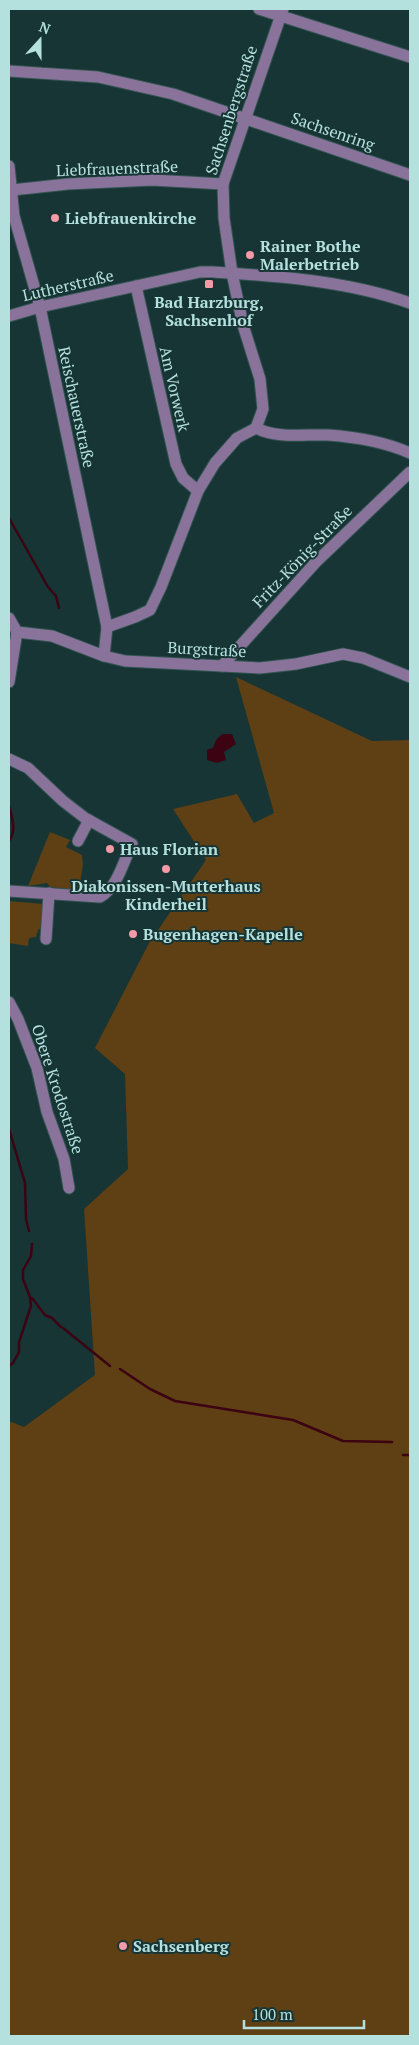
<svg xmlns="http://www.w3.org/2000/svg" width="419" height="2045" viewBox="0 0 419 2045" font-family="'PT Serif',serif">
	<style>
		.green { fill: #5f3f14 }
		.water { fill: #3c0313 }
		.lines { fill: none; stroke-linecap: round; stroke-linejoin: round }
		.stream { stroke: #3c0313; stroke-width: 2.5 }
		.minor-casing { stroke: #325452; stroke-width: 13 }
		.minor { stroke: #8a739a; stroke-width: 11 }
		.poi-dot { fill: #f49aa7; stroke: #163534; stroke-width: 2 }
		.labels { text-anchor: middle; stroke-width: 4; stroke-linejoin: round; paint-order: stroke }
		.street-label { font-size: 16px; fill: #b4e0dd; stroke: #163534 }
		.poi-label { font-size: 16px; font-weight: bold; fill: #b4e0dd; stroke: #163534; text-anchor: start }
	</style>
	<rect width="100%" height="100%" fill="#163534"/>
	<!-- green -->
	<g class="green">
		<polygon points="236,677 372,741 410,740 410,2036 9,2036 9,1421 24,1427 95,1375 84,1209 128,1169 125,1074 95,1048 149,943 206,860 173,809 237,794 254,823 274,813"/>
		<polygon points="50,832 70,840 66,847 82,855 83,864 79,890 50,887 47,883 28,886"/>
		<polygon points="9,901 44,904 43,927 38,930 36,937 29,938 28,946 9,943"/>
	</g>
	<!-- water -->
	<polygon class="water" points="222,734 232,734 236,744 224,752 226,760 217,763 207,760 207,750 213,748 216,740"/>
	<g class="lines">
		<!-- stream -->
		<g class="stream">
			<polyline points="9,518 48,587 56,596 59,608"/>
			<path d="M9,806c3,12 8,24 0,35"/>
			<polyline points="9,1129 25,1183 26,1219 29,1231"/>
			<polyline points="32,1298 45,1315 52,1318 61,1327"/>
			<polyline points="63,1328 110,1366"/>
			<polyline points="9,1366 13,1363 19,1352 19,1342 31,1306 30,1297 23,1279 23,1270 31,1256 32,1244"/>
			<polyline points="120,1369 150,1389 175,1401 293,1420 343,1441 392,1442"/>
			<polyline points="403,1455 410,1455"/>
		</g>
		<defs>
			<g id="minor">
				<polyline points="259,9 410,57"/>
				<polyline points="9,71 98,77 173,94 410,175"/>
				<polyline points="9,166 14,216 40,307 107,627 104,656"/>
				<polyline points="12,190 68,184 152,180 223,184"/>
				<polyline points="136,286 176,464 183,478 198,491"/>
				<path d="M9,316l31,-9 160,-35h13c66,4 134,9 197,31"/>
				<polyline points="256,428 263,409 260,379 243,325 232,273 224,218 223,184 283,9"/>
				<polyline points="9,618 17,632 52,636 104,656 125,661 260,668 296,664 343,654 363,658 410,677"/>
				<path d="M107,627l28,-10 15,-7 11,-23 37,-96 17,-28 22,-25 19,-10c22,11 48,6 72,7 28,2 57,7 82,18"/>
				<polyline points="222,666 316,562 410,472"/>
				<polyline points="9,682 17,632"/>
				<path d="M9,759l19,9 35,33 22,17 47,26c-9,18 -14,43 -32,53l-91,-6"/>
				<polyline points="78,841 89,820"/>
				<polyline points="46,939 49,893"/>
				<polyline points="9,1002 18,1019 37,1068 47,1112 64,1159 69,1188"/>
			</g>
		</defs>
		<!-- minor casing -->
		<use href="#minor" class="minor-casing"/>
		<!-- minor -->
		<use href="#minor" class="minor"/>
	</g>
	<!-- markers -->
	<g class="poi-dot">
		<circle cx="55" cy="218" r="5"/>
		<circle cx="250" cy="255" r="5"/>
		<rect x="204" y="279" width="10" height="10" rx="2.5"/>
		<circle cx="110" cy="849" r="5"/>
		<circle cx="166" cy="869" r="5"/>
		<circle cx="133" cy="934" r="5"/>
		<circle cx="123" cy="1946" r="5"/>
	</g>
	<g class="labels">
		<!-- street labels -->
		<g class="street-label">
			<text transform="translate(231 110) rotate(-72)" y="6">Sachsenbergstraße</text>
			<text transform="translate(333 131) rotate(19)" y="6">Sachsenring</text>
			<text transform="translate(117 168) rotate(-2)" y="6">Liebfrauenstraße</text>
			<text transform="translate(68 285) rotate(-13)" y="6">Lutherstraße</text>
			<text transform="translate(175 389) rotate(77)" y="6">Am Vorwerk</text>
			<text transform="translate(77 407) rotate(78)" y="6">Reischauerstraße</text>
			<text transform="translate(302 556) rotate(-46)" y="6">Fritz-König-Straße</text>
			<text transform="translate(207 649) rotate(3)" y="6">Burgstraße</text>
			<text transform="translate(58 1089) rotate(72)" y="6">Obere Krodostraße</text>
		</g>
		<!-- poi labels -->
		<g class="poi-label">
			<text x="65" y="224">Liebfrauenkirche</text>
			<text x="260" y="252">Rainer Bothe<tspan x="260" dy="18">Malerbetrieb</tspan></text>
			<text x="209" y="308" text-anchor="middle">Bad Harzburg,<tspan x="209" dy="18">Sachsenhof</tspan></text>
			<text x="120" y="855">Haus Florian</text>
			<text x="166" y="892" text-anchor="middle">Diakonissen-Mutterhaus<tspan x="166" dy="18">Kinderheil</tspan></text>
			<text x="143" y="940">Bugenhagen-Kapelle</text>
			<text x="133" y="1952">Sachsenberg</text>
		</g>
	</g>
	<!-- border -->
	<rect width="419" height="2045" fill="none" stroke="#b4e0dd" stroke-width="20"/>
	<!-- north arrow -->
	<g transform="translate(40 40) rotate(21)" stroke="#163534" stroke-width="4" paint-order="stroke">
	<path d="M0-4L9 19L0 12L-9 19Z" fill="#b4e0dd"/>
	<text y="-8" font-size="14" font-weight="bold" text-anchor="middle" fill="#b4e0dd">N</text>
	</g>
	<!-- scale -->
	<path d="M244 2020v8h120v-8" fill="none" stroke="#b4e0dd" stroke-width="2.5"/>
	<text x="252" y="2020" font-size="15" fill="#b4e0dd" stroke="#163534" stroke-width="4" paint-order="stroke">100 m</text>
</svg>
